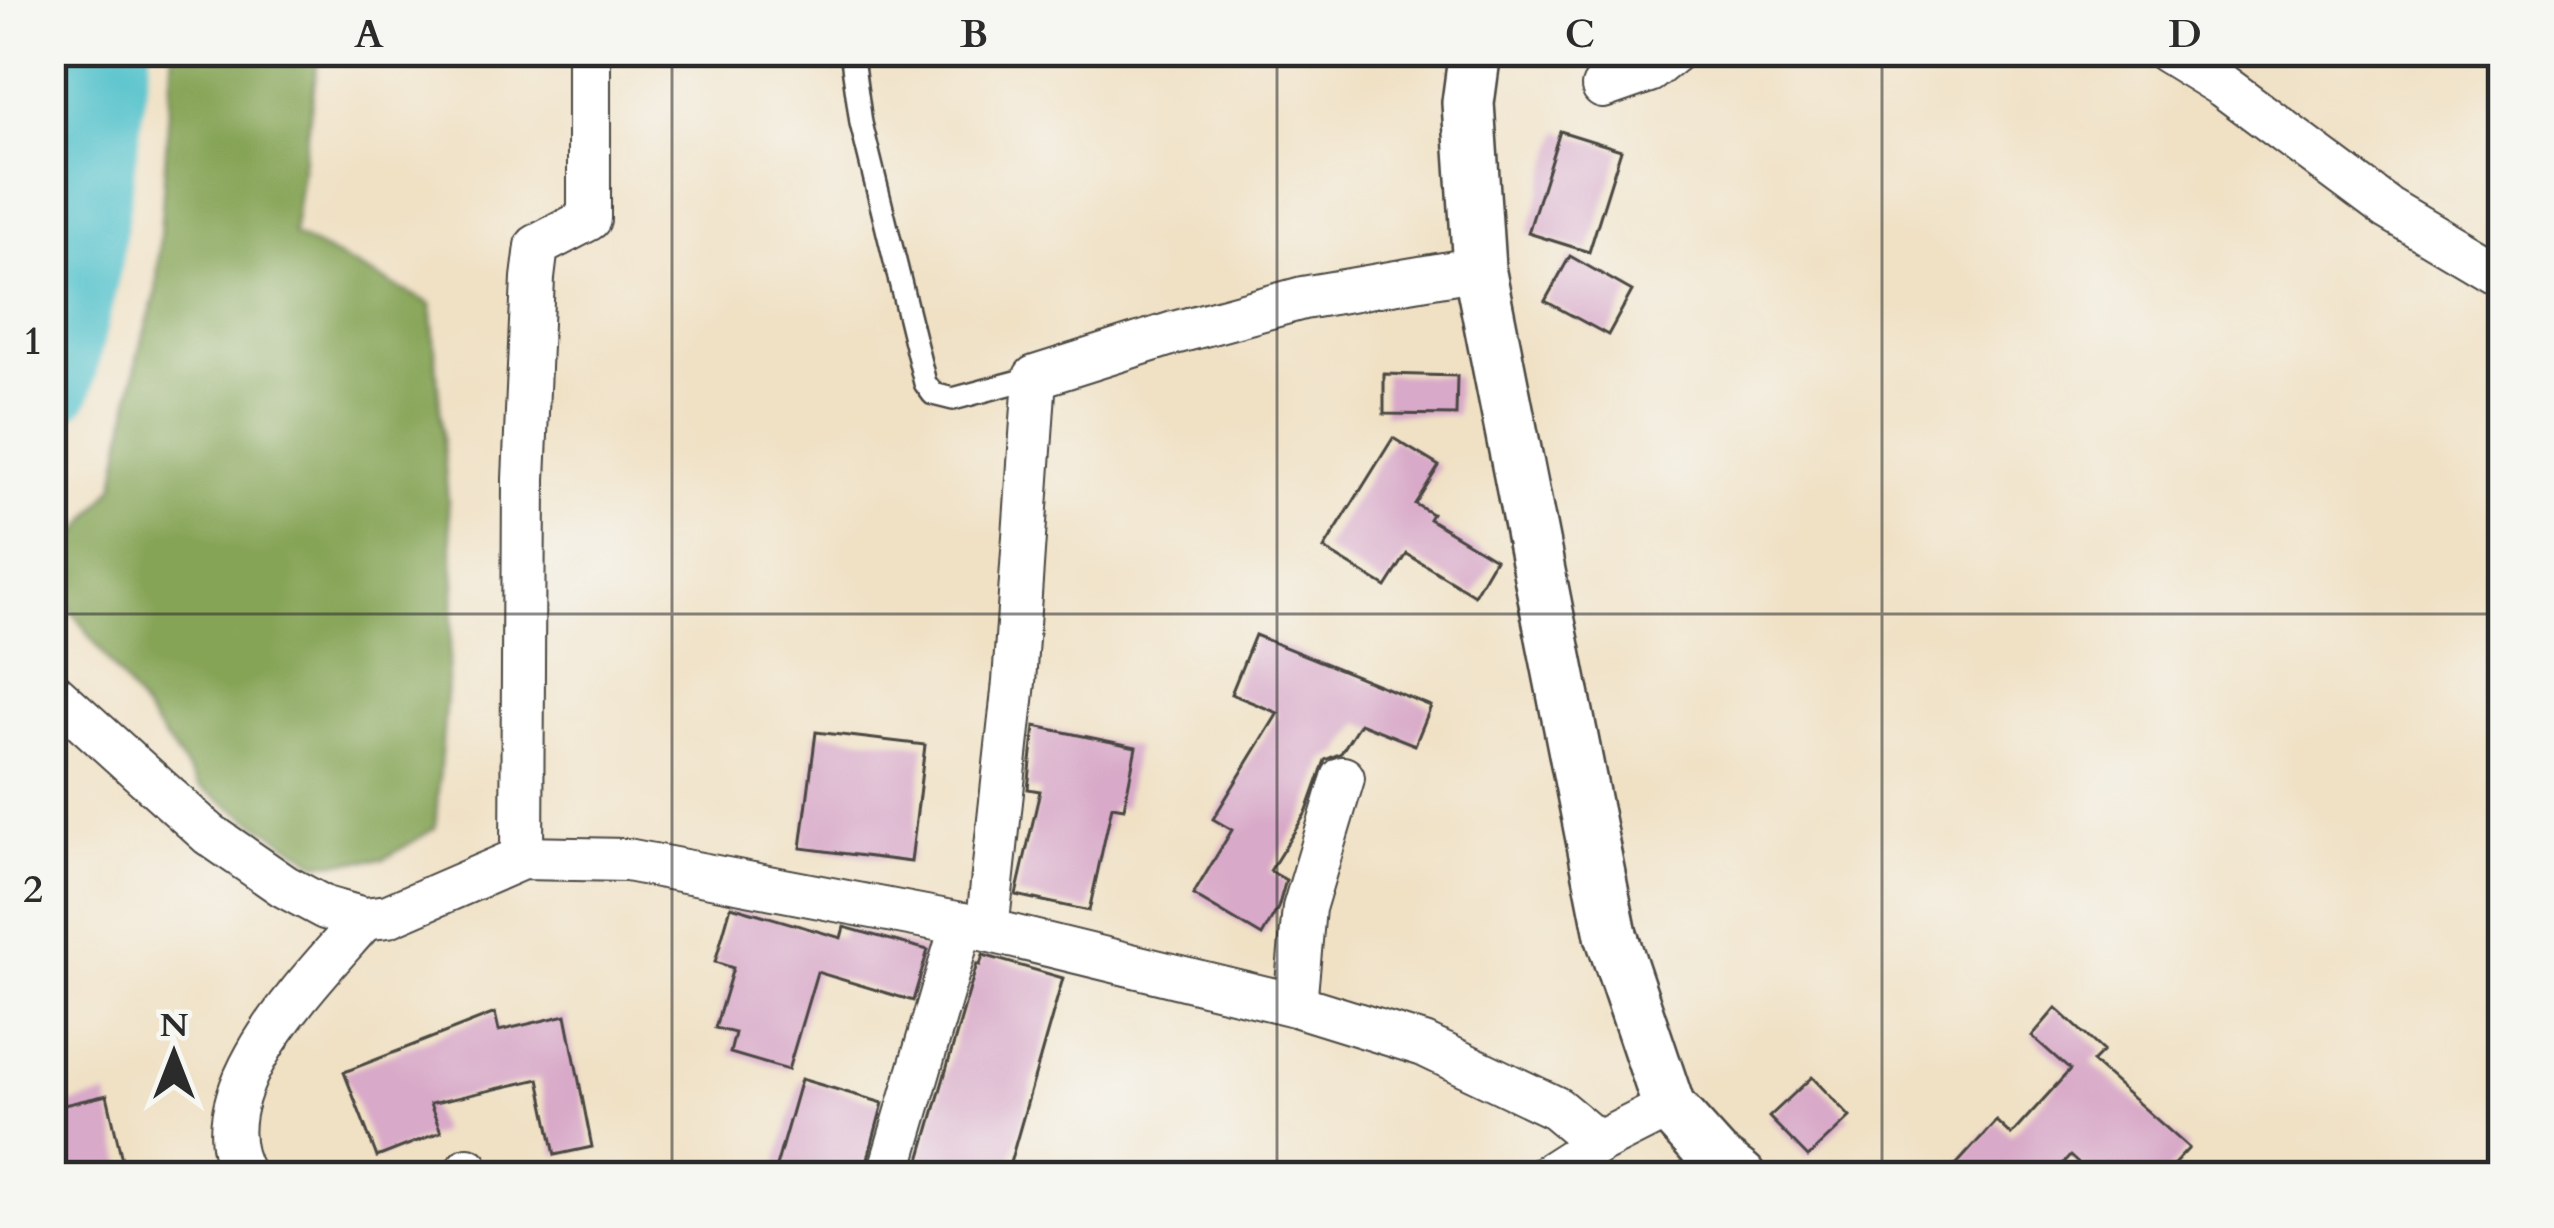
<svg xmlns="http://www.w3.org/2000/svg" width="2554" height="1228" viewBox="0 0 2554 1228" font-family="Cardo,serif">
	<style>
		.forest { fill: #86a456; stroke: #586840; stroke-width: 3 }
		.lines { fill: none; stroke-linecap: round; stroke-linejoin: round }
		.river { stroke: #56c3cc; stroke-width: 84 }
		.building { fill: #d8a9c8 }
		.service-casing { stroke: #494642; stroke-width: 26 }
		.minor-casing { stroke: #494642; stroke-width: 46 }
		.tertiary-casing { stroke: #494642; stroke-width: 56 }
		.service { stroke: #fff; stroke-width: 21 }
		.minor { stroke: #fff; stroke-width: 42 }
		.tertiary { stroke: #fff; stroke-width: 51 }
		.grid { fill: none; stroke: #2b2b2b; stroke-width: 3; stroke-opacity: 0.55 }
		.neatline { fill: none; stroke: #2b2b2b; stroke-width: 4.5 }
		.grid-label { font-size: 39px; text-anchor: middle; font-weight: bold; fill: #2b2b2b }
	</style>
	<rect width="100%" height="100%" fill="#f6f6f2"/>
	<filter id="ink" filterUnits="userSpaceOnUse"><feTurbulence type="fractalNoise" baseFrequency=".00833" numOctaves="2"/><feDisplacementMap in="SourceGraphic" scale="24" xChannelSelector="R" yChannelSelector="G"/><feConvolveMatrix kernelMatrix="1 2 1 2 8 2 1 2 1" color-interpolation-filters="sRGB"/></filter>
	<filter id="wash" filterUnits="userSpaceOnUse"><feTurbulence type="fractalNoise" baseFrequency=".004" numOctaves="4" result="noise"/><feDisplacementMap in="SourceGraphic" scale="48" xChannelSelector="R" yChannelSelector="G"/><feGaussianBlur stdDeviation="2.7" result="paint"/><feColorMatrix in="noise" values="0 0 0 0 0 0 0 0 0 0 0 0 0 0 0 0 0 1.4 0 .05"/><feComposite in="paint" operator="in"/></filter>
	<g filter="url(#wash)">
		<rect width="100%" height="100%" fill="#f0e1c5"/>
		<!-- forest -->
		<polygon class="forest" points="173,51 319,51 293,235 431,304 455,584 435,828 384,859 318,863 199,786 51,582 51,568 115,485 138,354 156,294"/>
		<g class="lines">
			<!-- river -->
			<polyline class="river" points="51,383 80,261 109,51"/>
		</g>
		<g id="blocks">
			<!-- building -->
			<g class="building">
				<polygon points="1560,131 1621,150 1589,252 1528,233"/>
				<polygon points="1570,256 1632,291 1608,335 1545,301"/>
				<polygon points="1384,374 1457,376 1456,415 1384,414"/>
				<polygon points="1393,438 1439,466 1415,504 1432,514 1429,519 1495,559 1474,595 1407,554 1386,587 1324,549"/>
				<polygon points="1255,635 1431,706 1415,745 1360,723 1341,753 1325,760 1307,811 1270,871 1286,880 1278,908 1262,936 1193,895 1232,830 1213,819 1278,713 1231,694"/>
				<polygon points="1035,726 1136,747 1124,808 1112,806 1089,911 1016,895 1040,791 1028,789"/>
				<polygon points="816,732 925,745 911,862 801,848"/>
				<polygon points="731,906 841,938 844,927 928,950 913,1001 817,972 788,1070 730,1053 735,1033 715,1028 733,968 715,962"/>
				<polygon points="983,955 1063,978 1006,1177 915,1177 977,964 980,965"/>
				<polygon points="2056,1008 2103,1051 2092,1062 2189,1148 2162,1177 2093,1177 2070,1156 2051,1177 1945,1177 1996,1121 2011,1135 2070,1070 2032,1036"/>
				<polygon points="495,1013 499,1031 566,1015 592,1147 555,1155 539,1079 430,1104 441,1132 377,1157 344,1072"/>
				<polygon points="1812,1077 1850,1117 1808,1157 1769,1117"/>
				<polygon points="801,1079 883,1103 863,1177 773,1177"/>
				<polygon points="107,1095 126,1177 65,1177 51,1108"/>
			</g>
		</g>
	</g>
	<g filter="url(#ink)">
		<use href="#blocks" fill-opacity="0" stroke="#494642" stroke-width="3"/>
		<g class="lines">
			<defs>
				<polyline id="service" points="851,51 861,123 925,383 933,394 953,399 1035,377"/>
				<g id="minor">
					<polyline points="2166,51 2223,86 2387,208 2503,277"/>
					<polyline points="1603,87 1649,71 1674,51"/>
					<polyline points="51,691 209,834 284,886 325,908 364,919 388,916 522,858 627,860 962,924 1295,1005 1424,1045 1556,1108 1598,1143"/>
					<polyline points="522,858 524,479 533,278 537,246 589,219 589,51"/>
					<polyline points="987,930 1014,682 1035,377 1174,333 1303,298 1479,268"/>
					<polyline points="1295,1005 1304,908 1343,778"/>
					<path d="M245,1177c-52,-82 68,-198 119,-258"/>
					<polyline points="462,1177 468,1169"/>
					<polyline points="888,1177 962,924"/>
					<polyline points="1545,1177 1598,1143 1669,1107"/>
				</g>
				<polyline id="tertiary" points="1475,51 1468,103 1479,268 1611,935 1669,1107 1716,1159 1740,1177"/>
			</defs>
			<!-- service casing -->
			<use href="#service" class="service-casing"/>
			<!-- minor casing -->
			<use href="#minor" class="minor-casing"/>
			<!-- tertiary casing -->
			<use href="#tertiary" class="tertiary-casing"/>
			<!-- service -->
			<use href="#service" class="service"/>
			<!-- minor -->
			<use href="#minor" class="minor"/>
			<!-- tertiary -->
			<use href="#tertiary" class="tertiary"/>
		</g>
	</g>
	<!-- grid -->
	<path class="grid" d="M672,51v1126M1277,51v1126M1882,51v1126M51,614h2452"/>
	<!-- margin -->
	<rect width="2554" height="1228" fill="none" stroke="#f6f6f2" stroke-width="132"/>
	<!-- north arrow -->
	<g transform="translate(174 1054)" stroke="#f6f6f2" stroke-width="9" paint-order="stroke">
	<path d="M0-9L21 45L0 30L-21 45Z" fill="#2b2b2b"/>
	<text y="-18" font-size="33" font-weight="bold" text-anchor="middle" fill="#2b2b2b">N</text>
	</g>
	<rect x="66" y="66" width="2422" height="1096" class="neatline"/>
	<g class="grid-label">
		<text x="369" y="47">A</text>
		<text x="974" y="47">B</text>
		<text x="1580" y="47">C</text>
		<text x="2185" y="47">D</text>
		<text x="33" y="354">1</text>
		<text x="33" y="902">2</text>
	</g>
</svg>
